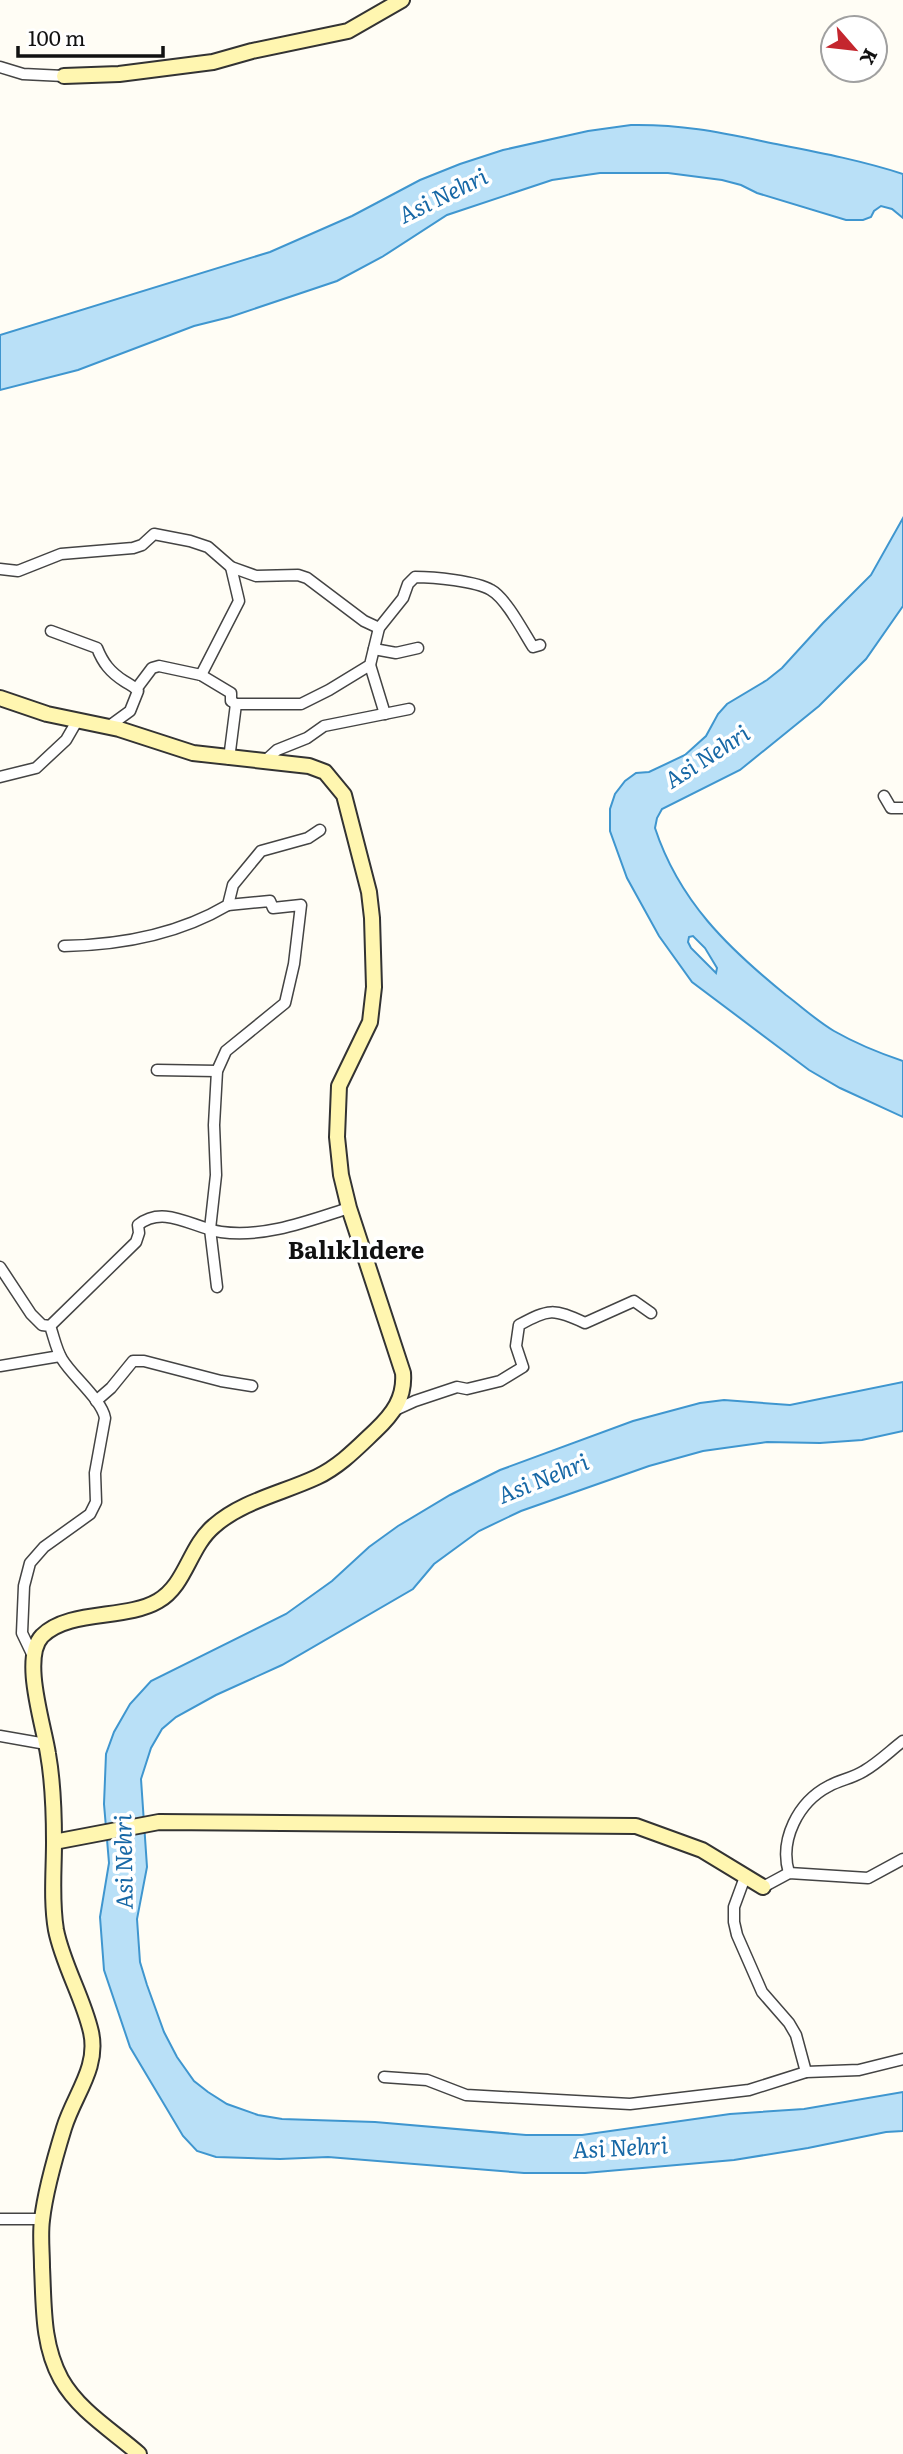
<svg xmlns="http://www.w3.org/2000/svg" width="903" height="2454" viewBox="0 0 903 2454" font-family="Literata,serif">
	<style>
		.water { fill: #b9e0f7; stroke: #3f96cf; stroke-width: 2; fill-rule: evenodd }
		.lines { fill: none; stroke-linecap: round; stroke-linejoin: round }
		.street-casing { stroke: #444; stroke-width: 13 }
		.secondary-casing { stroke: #333; stroke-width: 18 }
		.street { stroke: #fff; stroke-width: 10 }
		.secondary { stroke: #fff6b0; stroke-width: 14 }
		.labels { text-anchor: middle; stroke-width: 7; stroke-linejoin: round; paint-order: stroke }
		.water-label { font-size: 23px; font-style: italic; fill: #1768a6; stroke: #fff }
		.quarter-label { font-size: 24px; font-weight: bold; fill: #111; stroke: #fff }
	</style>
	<rect width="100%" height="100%" fill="#fffdf5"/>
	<!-- water -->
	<g class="water">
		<path d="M631,125c56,-1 96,9 150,20 41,8 82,16 122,29v44l-11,-9 -11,-3 -7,5 -3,6 -8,3h-17l-89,-27 -16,-8 -19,-5 -54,-7h-68l-48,7 -105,35 -65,42 -45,24 -107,36 -36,9 -116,44 -78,20v-55l270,-83 82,-36 68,-36 40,-16 43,-14 85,-19z"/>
		<path d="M903,518v88l-37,53 -47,47 -79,64 -78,39 -5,9 -2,10c24,73 73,120 131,167 16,12 31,26 48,36 21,12 45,22 69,30v56l-63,-29 -31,-18 -117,-88 -33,-46 -32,-58 -17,-47v-22l5,-15 10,-13 11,-8 13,-1 36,-17 21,-19 12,-22 9,-10 40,-24 15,-12 41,-45 48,-48zM689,937l4,-1 12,12 12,20 -1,5 -25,-25 -3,-6z"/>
		<polygon points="903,1382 903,1431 862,1440 820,1443 767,1442 703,1451 649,1466 521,1511 479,1531 434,1564 413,1589 282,1665 216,1695 176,1717 162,1729 151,1748 141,1779 147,1867 137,1919 140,1962 147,1985 164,2032 177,2057 194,2081 208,2092 227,2104 258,2115 282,2119 375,2122 526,2135 582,2135 730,2114 804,2109 903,2092 903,2131 886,2132 808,2148 734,2160 585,2173 524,2173 328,2157 280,2159 216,2157 197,2151 183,2136 130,2047 104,1970 100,1917 109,1863 104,1804 106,1754 114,1732 130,1704 151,1681 286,1614 332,1581 369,1547 398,1526 450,1495 500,1470 633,1421 700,1403 724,1400 790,1405"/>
	</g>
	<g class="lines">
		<defs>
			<g id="street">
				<polyline points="0,67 23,74 64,76"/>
				<polyline points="0,569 18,571 61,554 133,548 142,545 154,534 190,541 208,547 231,567 256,576 298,575 307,578 364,621 379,628"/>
				<path d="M51,631l46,17c6,15 13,24 27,33 6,4 10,5 14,10l-8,20 -22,16"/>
				<polyline points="374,649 396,653 418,648"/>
				<polyline points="370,665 385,714"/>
				<polyline points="201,675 239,601 231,567"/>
				<polyline points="137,688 152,668 159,666 201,675 231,693 231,701 236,704"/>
				<path d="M229,759l7,-55h65l28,-14 41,-25 9,-37 24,-30 5,-14 7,-7c19,0 61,4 76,13 15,8 33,43 42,57l7,-2"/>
				<polyline points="266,760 277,750 307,738 324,726 409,709"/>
				<polyline points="0,777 36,768 66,740 77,721"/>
				<polyline points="884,796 891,808 903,808"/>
				<path d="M64,946c56,-1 115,-12 164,-41l5,-20 28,-34 47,-13 12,-8"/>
				<polyline points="157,1070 217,1071"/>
				<path d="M0,1267l31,47 11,11 8,1c4,11 6,23 12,33 10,17 40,41 43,59l-10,55 1,29 -6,12 -46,33 -14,16 -6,23 -2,47 11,23"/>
				<polyline points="217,1287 210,1229 216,1175 214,1125 217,1071 226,1051 285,1003 294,964 301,905 273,908 270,901 228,905"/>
				<path d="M50,1326l86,-84 3,-9 -1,-8c26,-21 55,3 83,7 44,6 87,-11 128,-24"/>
				<polyline points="0,1366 60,1356"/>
				<polyline points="96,1401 111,1388 133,1361 144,1361 221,1381 252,1386"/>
				<path d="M393,1411l22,-10 42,-14 10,2 33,-8 23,-14 -7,-21 3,-21c30,-16 34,-17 66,-2l49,-22 17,12"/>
				<polyline points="0,1736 46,1744"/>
				<path d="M789,1873c-10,-33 9,-71 40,-87 11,-6 24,-8 35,-15 14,-8 26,-20 39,-30"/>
				<polyline points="745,1877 734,1907 734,1922 737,1935 762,1992 789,2023 796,2035 806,2072"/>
				<polyline points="763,1887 789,1873 868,1878 903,1859"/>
				<polyline points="384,2077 427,2080 466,2095 630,2104 749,2090 806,2072 859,2070 903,2059"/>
				<polyline points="0,2219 42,2219"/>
			</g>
			<g id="secondary">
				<polyline points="64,76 119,74 213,62 252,51 348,31 402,0"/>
				<path d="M0,698l47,16 72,15 74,24 116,13 16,6 19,23 25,97 3,26 2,69 -4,35 -31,64 -2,51 4,38 8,33 54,165c2,25 -10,41 -28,58 -18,17 -35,35 -58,46 -34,16 -75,24 -103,49 -25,21 -28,59 -56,75 -32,19 -89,8 -116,35 -21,22 2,90 6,118 5,28 6,59 6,88 0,29 -3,59 2,88 7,35 27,67 35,102 8,36 -17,63 -27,96 -8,26 -19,65 -22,92 -2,15 0,32 0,47 2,39 0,77 19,112 18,32 52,52 78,75"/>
				<polyline points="54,1842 159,1822 636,1826 702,1850 763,1887"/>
			</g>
		</defs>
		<!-- street casing -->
		<use href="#street" class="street-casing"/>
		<!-- secondary casing -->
		<use href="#secondary" class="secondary-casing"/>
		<!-- street -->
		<use href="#street" class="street"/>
		<!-- secondary -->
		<use href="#secondary" class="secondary"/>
	</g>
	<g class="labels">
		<!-- water labels -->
		<g class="water-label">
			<text transform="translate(443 196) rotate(-26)" y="8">Asi Nehri</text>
			<text transform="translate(707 757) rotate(-33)" y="8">Asi Nehri</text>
			<text transform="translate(543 1479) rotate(-22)" y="8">Asi Nehri</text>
			<text transform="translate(124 1862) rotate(-91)" y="8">Asi Nehri</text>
			<text transform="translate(620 2148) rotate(-3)" y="8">Asi Nehri</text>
		</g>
		<!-- quarter labels -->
		<g class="quarter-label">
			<text x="356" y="1259">Balıklıdere</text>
		</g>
	</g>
	<!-- north arrow -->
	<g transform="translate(854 49) rotate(118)"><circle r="33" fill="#ffffff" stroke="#a0a0a0" stroke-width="2"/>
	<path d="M0-5L12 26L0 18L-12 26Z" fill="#c4262e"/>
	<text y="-10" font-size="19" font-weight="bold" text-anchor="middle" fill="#111111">K</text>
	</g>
	<!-- scale -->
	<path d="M18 46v10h145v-10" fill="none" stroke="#111111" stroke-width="3.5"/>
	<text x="28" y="46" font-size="21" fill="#111111" stroke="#ffffff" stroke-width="5" paint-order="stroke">100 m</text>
</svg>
